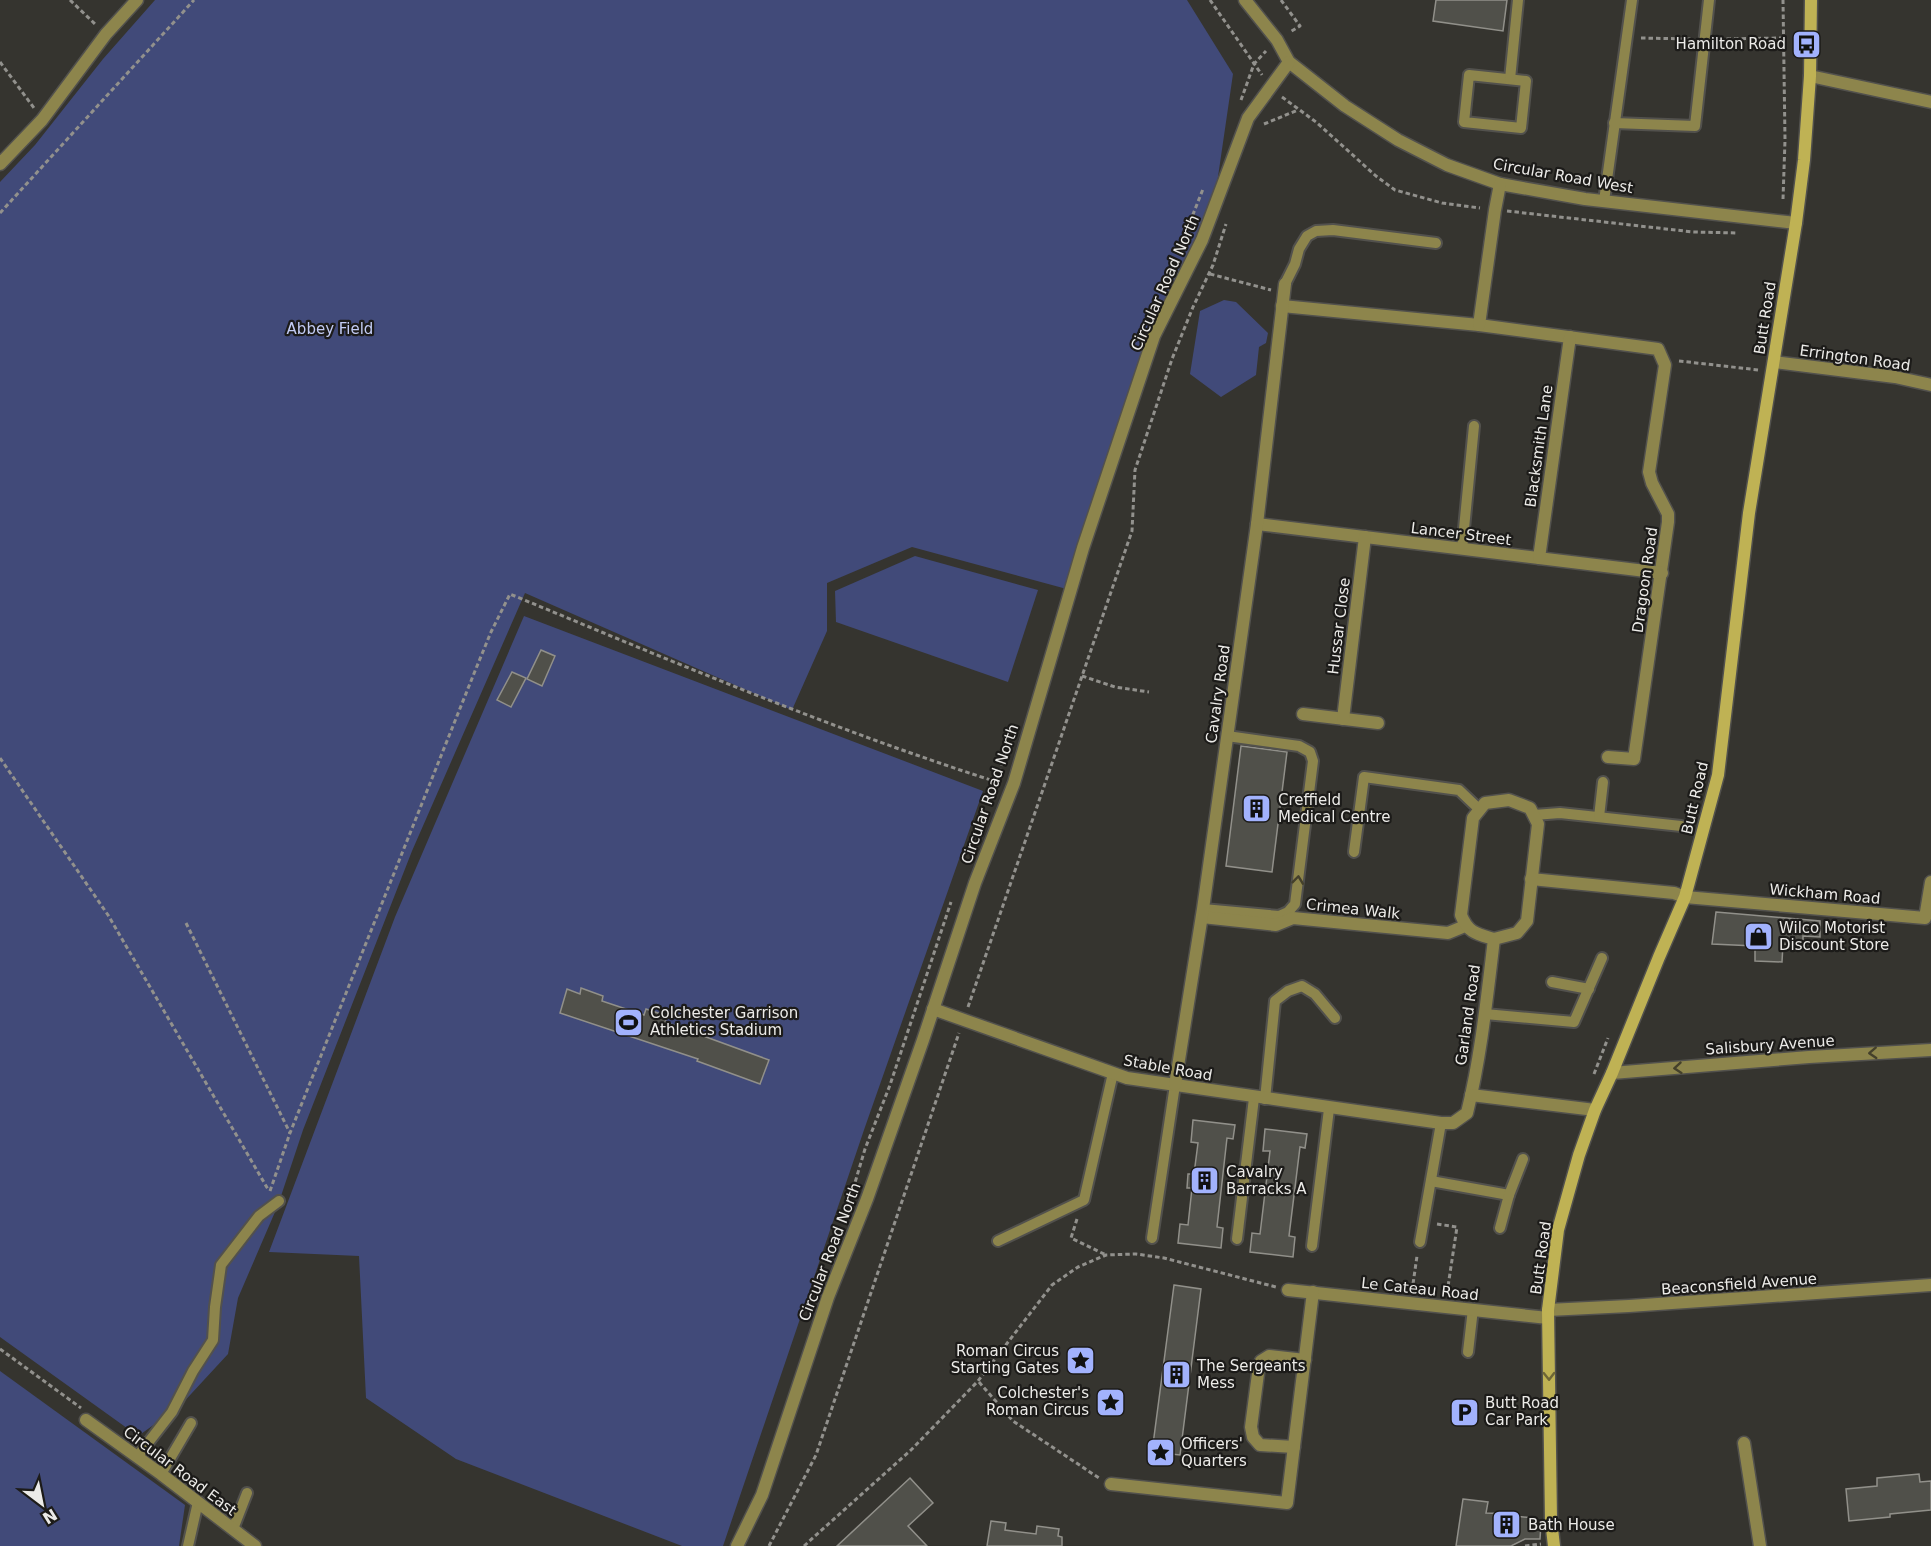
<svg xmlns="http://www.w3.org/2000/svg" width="1931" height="1546" viewBox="0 0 1931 1546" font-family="'DejaVu Sans',sans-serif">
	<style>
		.green { fill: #414a79 }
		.building { fill: #50504a; stroke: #91908a; stroke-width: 1.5 }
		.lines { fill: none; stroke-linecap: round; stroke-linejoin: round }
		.lane-casing { stroke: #52514d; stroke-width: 14 }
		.street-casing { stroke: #52514d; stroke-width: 15 }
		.secondary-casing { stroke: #52514d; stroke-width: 15 }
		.path { stroke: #92918d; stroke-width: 3; stroke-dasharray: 4.5 3; stroke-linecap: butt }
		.lane { stroke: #8d854c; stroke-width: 10 }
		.street { stroke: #8d854c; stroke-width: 12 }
		.secondary { stroke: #bfb254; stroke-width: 12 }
		.oneway { stroke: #44402b }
		.oneway2 { stroke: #6e6636 }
		.labels { text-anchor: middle; stroke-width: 4.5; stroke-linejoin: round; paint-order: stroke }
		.poi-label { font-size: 15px; fill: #ecebe8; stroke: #1c1b19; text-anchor: start }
		.street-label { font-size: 15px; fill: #ecebe8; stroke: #1c1b19 }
		.park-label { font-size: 15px; fill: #c3ccf4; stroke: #1c1b19 }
	</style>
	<rect width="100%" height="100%" fill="#35342f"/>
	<!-- green -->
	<g class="green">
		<polygon points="155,0 1187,0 1233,74 1213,211 1151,350 1074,591 912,547 827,583 827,631 792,710 525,593 412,851 303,1130 278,1205 238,1298 228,1354 179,1407 138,1436 0,1337 0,182 35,145 103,59"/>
		<polygon points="1224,300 1236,302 1268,333 1266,343 1259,347 1256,375 1221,397 1190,374 1200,311"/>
		<polygon points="915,556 1038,590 1008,682 836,622 835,591"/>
		<polygon points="524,616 983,791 865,1127 723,1546 682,1546 456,1459 366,1398 359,1256 269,1252 395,917"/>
		<polygon points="0,1371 185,1505 179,1546 0,1546"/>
	</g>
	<!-- building -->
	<g class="building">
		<polygon points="1436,0 1507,0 1503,31 1433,21"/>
		<polygon points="541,650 555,656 542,686 527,679"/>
		<polygon points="512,672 526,678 511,707 497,700"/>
		<polygon points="1241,746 1287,752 1272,872 1226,866"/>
		<polygon points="1716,912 1820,921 1820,937 1803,936 1803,945 1783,944 1782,962 1755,961 1755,946 1712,944"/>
		<polygon points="581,988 603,996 602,1001 644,1015 646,1009 667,1016 665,1022 769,1060 760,1084 697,1061 698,1059 560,1013 567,989 580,994"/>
		<polygon points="1193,1120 1235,1125 1233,1139 1227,1138 1217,1227 1223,1228 1221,1248 1178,1243 1180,1224 1188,1225 1192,1188 1187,1188 1188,1174 1194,1174 1198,1143 1191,1142"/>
		<polygon points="1265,1129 1307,1134 1305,1148 1300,1147 1289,1236 1295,1237 1293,1257 1250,1252 1252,1233 1260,1234 1270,1151 1263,1151"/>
		<polygon points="1174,1285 1201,1289 1180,1455 1152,1452"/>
		<polygon points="1919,1474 1920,1482 1931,1481 1931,1510 1890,1514 1890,1517 1849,1521 1846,1489 1877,1486 1877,1478"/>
		<polygon points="910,1478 933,1503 908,1526 927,1546 837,1546"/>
		<polygon points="1463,1499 1488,1502 1486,1513 1513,1514 1514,1516 1534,1518 1541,1524 1540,1539 1525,1539 1511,1546 1456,1546"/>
		<polygon points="991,1521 1006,1523 1005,1530 1036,1534 1037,1526 1059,1529 1058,1536 1062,1537 1062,1546 987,1546"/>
	</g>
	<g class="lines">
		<defs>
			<g id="lane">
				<polygon points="1469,75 1526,81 1521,128 1464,122"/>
				<polyline points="1510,79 1518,0"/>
				<polyline points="1614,123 1695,126 1709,0"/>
				<polyline points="1604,201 1632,0"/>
				<polyline points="1285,284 1295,264 1299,249 1307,236 1316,231 1333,230 1436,243"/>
				<polyline points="1462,549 1474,426"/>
				<polyline points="1534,815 1560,813 1681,826"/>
				<polyline points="1599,817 1603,782"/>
				<polyline points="1354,852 1364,777 1459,790 1480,810"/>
				<polyline points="1203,909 1279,916 1288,912 1295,904 1313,761 1310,752 1299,746 1227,736"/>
				<polyline points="1552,982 1589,989"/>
				<polyline points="1485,1014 1574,1022 1602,958"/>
				<polyline points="1265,1099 1275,1001 1288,991 1302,986 1315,994 1335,1018"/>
				<polyline points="1431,1181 1509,1195"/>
				<polyline points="1500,1228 1509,1195 1523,1159"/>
				<polyline points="1152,1238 1175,1085"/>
				<polyline points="1237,1239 1254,1098"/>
				<polyline points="998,1241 1084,1200 1113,1073"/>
				<polyline points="1420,1242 1441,1123"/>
				<polyline points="1312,1246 1329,1109"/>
				<polyline points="1468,1352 1473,1309"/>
				<polyline points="137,1457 172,1412 193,1371 213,1340 215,1307 221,1265 259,1216 279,1201"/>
				<polyline points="161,1474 191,1423"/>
				<polyline points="233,1529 247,1493"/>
				<polyline points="188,1546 198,1502"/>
			</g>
			<g id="street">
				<polyline points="1245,0 1277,40 1289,62 1345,106 1398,140 1447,165 1500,184 1585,199 1796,223"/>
				<polyline points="1810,76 1931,102"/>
				<polyline points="0,164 42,120 106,34 137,0"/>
				<polyline points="1282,306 1479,325 1658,349 1665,365 1649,472 1652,483 1668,514 1668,522 1634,759 1608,757"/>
				<polyline points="1479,325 1495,210 1500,184"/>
				<polyline points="1774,362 1895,377 1931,385"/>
				<polyline points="1257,524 1662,573"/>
				<polyline points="1539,558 1570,337"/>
				<polyline points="1303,714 1378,723"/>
				<polyline points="1343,719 1365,537"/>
				<polyline points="1531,879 1674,893 1685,897 1925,918 1931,882"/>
				<polyline points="1202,917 1276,925 1293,918 1448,933 1465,926"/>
				<path d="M933,1009l194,69 314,45h12l14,-10c14,-57 20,-116 27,-174 -17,-5 -26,-6 -33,-24l12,-97 12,-15 24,-3 21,8 8,16 -11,97 -10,12 -23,6"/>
				<polyline points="1612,1073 1809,1057 1931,1050"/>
				<polyline points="1175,1085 1203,909 1257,524 1285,284"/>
				<polyline points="1471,1095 1595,1110"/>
				<polyline points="1288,1290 1548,1318"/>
				<polyline points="1548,1310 1629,1306 1931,1285"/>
				<polyline points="86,1420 161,1474 255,1546"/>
				<polyline points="1744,1443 1760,1546"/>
				<polyline points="1294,1447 1260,1445 1253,1437 1251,1427 1259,1366 1261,1361 1269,1356 1305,1360"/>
				<polyline points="1111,1484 1287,1503 1313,1292"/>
				<polyline points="737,1546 762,1495 828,1297 867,1199 923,1040 975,883 1014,783 1083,548 1154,336 1202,240 1248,118 1289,62"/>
			</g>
			<polyline id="secondary" points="1554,1546 1551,1520 1548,1310 1558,1230 1579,1155 1595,1110 1612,1073 1659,957 1685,897 1718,775 1749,513 1796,223 1804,160 1810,76 1811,0"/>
		</defs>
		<!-- lane casing -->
		<use href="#lane" class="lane-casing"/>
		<!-- street casing -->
		<use href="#street" class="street-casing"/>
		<!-- secondary casing -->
		<use href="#secondary" class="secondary-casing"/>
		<!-- path -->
		<g class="path">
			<polyline points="70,0 95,24"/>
			<polyline points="1210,0 1262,75"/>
			<polyline points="1281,0 1300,26 1290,32"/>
			<polyline points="1641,38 1692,39"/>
			<polyline points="1719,39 1783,38"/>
			<polyline points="0,62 34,108"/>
			<polyline points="1282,97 1316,122 1376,176 1395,190 1442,203 1480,208"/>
			<polyline points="1241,100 1254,64 1266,51"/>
			<polyline points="1264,124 1298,110"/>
			<polyline points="1783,199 1785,140 1783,0"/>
			<polyline points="1507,211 1693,232 1737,233"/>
			<polyline points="0,213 194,0"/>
			<polyline points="1179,250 1203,189"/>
			<polyline points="1210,274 1271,290"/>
			<polyline points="1679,361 1759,370"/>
			<polyline points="1082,676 1115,687 1149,692"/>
			<polyline points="0,758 108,915 269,1191"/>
			<polyline points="997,780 1002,764"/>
			<polyline points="186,923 290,1133"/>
			<polyline points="968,1007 1132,531 1135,470 1172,359 1193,307 1213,265 1226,224"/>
			<polyline points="1594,1074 1608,1038"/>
			<path d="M270,1191l20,-58 185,-462 16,-39 19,-38c161,67 321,135 487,188"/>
			<polyline points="851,1196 865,1149 890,1085 951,902"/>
			<polyline points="1077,1219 1071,1238 1106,1255"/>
			<polyline points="1437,1224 1457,1227 1447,1293"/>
			<polyline points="1412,1291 1417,1256"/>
			<polyline points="0,1349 81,1408"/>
			<polyline points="979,1382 1013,1421 1099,1478"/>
			<polyline points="769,1546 816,1455 959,1033"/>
			<polyline points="804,1546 912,1449 978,1381 1052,1285 1078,1267 1106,1255 1136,1254 1164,1258 1276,1287"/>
			<polyline points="1525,1546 1541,1544"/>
		</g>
		<!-- lane -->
		<use href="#lane" class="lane"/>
		<!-- street -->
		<use href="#street" class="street"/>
		<!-- secondary -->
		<use href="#secondary" class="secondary"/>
	</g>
	<!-- one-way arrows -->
	<defs><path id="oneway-chevron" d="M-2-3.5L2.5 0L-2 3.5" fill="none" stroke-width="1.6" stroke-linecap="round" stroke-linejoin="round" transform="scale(1.5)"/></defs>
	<g class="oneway">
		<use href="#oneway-chevron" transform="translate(1298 880) rotate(-83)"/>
		<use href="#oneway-chevron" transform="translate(1873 1053) rotate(177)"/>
		<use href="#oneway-chevron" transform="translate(1678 1068) rotate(175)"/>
	</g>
	<use class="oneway2" href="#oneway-chevron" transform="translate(1549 1376) rotate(89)"/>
	<!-- icons -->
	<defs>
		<symbol id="bus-square" viewBox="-11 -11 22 22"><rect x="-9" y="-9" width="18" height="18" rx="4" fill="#a2b2fd" stroke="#1c1b19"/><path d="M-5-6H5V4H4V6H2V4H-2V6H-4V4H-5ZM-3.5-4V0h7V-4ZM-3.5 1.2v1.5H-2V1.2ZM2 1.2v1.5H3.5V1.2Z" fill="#111"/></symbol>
		<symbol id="building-square" viewBox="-11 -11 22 22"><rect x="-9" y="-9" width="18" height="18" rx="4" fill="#a2b2fd" stroke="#1c1b19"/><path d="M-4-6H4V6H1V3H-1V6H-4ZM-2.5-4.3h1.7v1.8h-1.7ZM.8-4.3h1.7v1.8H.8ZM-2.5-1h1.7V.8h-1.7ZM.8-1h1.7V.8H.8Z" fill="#111"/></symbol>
		<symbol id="shop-square" viewBox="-11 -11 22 22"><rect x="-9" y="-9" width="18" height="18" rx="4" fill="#a2b2fd" stroke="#1c1b19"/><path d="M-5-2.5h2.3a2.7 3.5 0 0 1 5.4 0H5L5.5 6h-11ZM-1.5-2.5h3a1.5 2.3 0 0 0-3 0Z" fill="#111"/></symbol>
		<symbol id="stadium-square" viewBox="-11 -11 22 22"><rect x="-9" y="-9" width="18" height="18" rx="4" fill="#a2b2fd" stroke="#1c1b19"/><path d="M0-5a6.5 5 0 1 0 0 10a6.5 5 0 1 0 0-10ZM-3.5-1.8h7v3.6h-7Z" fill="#111"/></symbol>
		<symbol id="sight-square" viewBox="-11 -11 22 22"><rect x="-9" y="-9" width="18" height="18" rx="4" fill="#a2b2fd" stroke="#1c1b19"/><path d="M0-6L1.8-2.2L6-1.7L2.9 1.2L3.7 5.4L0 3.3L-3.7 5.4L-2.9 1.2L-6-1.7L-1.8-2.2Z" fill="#111"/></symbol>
		<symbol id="parking-square" viewBox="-11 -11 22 22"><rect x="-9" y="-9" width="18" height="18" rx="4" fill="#a2b2fd" stroke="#1c1b19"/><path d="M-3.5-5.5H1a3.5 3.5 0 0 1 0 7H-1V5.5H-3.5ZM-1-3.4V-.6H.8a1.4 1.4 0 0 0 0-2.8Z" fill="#111"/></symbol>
	</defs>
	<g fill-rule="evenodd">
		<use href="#bus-square" x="1790" y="28" width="33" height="33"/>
		<use href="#building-square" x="1240" y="792" width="33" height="33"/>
		<use href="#shop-square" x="1742" y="920" width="33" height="33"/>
		<use href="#stadium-square" x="612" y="1006" width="33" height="33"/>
		<use href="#building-square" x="1188" y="1164" width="33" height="33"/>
		<use href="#sight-square" x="1064" y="1344" width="33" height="33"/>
		<use href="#building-square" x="1160" y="1358" width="33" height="33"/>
		<use href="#sight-square" x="1094" y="1386" width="33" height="33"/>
		<use href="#parking-square" x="1448" y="1396" width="33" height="33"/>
		<use href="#sight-square" x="1144" y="1436" width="33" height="33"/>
		<use href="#building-square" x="1490" y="1508" width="33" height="33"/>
	</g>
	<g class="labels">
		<!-- poi labels -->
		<g class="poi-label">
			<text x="1786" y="49" text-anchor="end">Hamilton Road</text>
			<text x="1278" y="805">Creffield<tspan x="1278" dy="17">Medical Centre</tspan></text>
			<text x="1779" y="933">Wilco Motorist<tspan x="1779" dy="17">Discount Store</tspan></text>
			<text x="650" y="1018">Colchester Garrison<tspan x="650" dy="17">Athletics Stadium</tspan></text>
			<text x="1226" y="1177">Cavalry<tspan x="1226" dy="17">Barracks A</tspan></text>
			<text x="1059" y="1356" text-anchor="end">Roman Circus<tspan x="1059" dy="17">Starting Gates</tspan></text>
			<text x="1197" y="1371">The Sergeants<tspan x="1197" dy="17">Mess</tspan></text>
			<text x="1089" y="1398" text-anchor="end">Colchester's<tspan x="1089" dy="17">Roman Circus</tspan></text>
			<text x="1485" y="1408">Butt Road<tspan x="1485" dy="17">Car Park</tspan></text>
			<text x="1181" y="1449">Officers'<tspan x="1181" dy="17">Quarters</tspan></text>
			<text x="1528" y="1530">Bath House</text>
		</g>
		<!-- street labels -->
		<g class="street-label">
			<text transform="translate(1563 176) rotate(10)" y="5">Circular Road West</text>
			<text transform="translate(1165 283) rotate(-66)" y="5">Circular Road North</text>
			<text transform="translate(1765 318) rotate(-81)" y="5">Butt Road</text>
			<text transform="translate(1855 358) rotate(8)" y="5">Errington Road</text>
			<text transform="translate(1539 446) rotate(-82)" y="5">Blacksmith Lane</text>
			<text transform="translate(1461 534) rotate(7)" y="5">Lancer Street</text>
			<text transform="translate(1645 580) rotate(-82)" y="5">Dragoon Road</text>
			<text transform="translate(1339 626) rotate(-83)" y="5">Hussar Close</text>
			<text transform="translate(1218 694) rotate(-82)" y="5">Cavalry Road</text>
			<text transform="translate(990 794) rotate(-71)" y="5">Circular Road North</text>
			<text transform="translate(1695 798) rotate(-77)" y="5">Butt Road</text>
			<text transform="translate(1825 894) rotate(5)" y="5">Wickham Road</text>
			<text transform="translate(1353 909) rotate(6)" y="5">Crimea Walk</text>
			<text transform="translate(1468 1015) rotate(-82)" y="5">Garland Road</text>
			<text transform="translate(1770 1045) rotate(-4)" y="5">Salisbury Avenue</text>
			<text transform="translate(1168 1068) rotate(10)" y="5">Stable Road</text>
			<text transform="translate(830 1252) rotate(-69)" y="5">Circular Road North</text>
			<text transform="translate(1541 1258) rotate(-82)" y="5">Butt Road</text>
			<text transform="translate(1739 1284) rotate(-4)" y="5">Beaconsfield Avenue</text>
			<text transform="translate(1420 1289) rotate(6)" y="5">Le Cateau Road</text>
			<text transform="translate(180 1471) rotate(37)" y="5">Circular Road East</text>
		</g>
		<!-- park labels -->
		<g class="park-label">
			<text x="330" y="334">Abbey Field</text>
		</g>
	</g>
	<!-- north arrow -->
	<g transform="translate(42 1504) rotate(148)" stroke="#1c1b19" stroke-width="4.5" paint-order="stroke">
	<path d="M0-4.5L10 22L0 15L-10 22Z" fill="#ecebe8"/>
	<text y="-9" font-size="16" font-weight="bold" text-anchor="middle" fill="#ecebe8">N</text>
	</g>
</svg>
